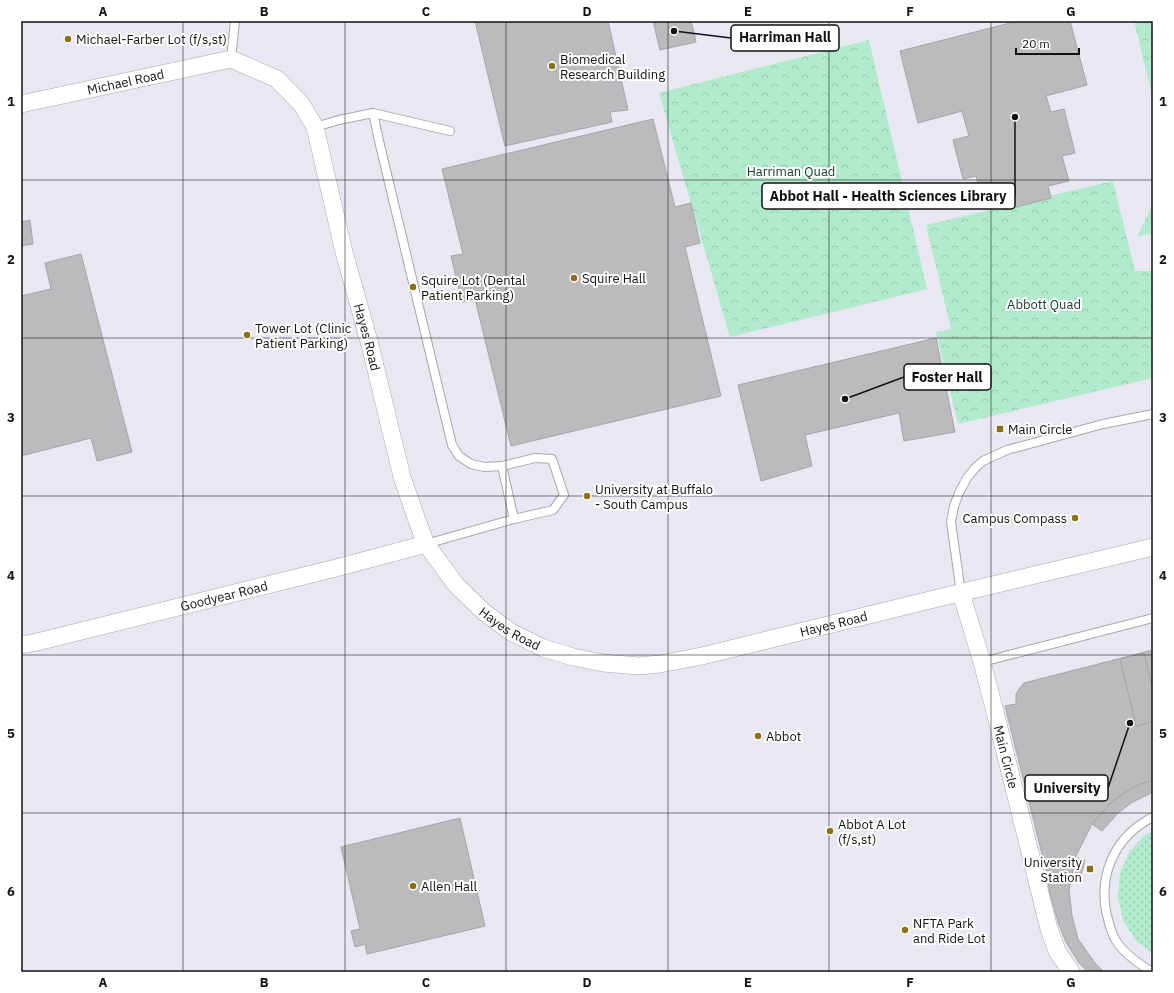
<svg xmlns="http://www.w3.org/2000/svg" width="1174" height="993" viewBox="0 0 1174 993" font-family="'IBM Plex Sans',sans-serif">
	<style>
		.built { fill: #e8e8f3 }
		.grass { fill: url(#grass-dots) }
		.park { fill: url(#park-crowns) }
		.building { fill: #bbbbbe; stroke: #a4a4a8 }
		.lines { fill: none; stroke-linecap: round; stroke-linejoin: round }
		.service-casing { stroke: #a7a7aa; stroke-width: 10 }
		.minor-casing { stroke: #a7a7aa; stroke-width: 18 }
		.service { stroke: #fff; stroke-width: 8 }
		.minor { stroke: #fff; stroke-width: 17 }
		.grid { fill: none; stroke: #121213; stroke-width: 1; stroke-opacity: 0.55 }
		.poi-dot { fill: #8e7014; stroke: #fff; stroke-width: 1.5 }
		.labels { text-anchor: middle; stroke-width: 4; stroke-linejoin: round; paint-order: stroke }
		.poi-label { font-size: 13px; fill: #121213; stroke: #fff; text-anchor: start }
		.street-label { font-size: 13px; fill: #121213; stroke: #fff }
		.park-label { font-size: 13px; fill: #163829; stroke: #fff }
		.leader { fill: none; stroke: #121213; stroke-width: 1.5 }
		.callout-dot { fill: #121213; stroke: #fff; stroke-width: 1.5 }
		.callout { fill: #fff; stroke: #121213; stroke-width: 1.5 }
		.callout-label { font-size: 14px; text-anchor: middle; font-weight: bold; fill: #121213 }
		.neatline { fill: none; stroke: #121213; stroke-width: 1.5 }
		.grid-label { font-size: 13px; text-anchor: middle; font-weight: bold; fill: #121213 }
	</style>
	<defs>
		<pattern id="grass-dots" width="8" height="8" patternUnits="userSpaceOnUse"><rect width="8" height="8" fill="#b2eace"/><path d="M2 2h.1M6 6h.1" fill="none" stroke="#98c8b0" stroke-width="1.8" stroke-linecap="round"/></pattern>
		<pattern id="park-crowns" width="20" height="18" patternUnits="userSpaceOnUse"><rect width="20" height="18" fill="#b2eace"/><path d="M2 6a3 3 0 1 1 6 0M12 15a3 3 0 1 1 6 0" fill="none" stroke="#98c8b0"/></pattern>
	</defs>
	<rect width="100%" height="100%" fill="#f5f5f9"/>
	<!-- built -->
	<rect class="built" x="21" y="21" width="1132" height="951"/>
	<!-- grass -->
	<polygon class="grass" points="1153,831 1153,954 1136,941 1123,920 1118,897 1120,874 1129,852 1145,835"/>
	<!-- park -->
	<g class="park">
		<polygon points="1134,21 1153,21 1153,99"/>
		<polygon points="869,40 927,289 730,337 659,93"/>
		<polygon points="1113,181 1135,271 1153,271 1153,378 958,424 936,332 951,329 926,225"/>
		<polygon points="1153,203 1153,233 1137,237"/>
	</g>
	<!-- building -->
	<g class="building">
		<polygon points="475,21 608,21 628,110 610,112 612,122 505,146"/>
		<polygon points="653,21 691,21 696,42 660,50"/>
		<polygon points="1018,21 1070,21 1087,85 1046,96 1051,112 1064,109 1075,153 1062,156 1069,181 1048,186 1051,198 1005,210 1001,197 983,201 976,176 963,179 953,140 969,136 962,111 918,123 900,51"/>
		<polygon points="653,119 675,207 691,203 700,243 685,247 721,396 511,446 475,299 462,302 451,256 463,254 442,169"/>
		<polygon points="30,220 33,244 21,246 21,222"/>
		<polygon points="81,254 132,452 97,461 91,438 21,456 21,296 51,289 45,263"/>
		<polygon points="936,338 955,432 904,441 899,413 805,435 812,466 761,481 738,385"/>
		<polygon points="1153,650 1153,780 1138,785 1112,802 1092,824 1076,856 1069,890 1072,916 1078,939 1095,963 1104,972 1088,972 1079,963 1066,942 1059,925 1050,894 1046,870 1005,706 1016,704 1016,694 1019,689 1024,683"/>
		<polygon points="1144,653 1153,691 1153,722 1136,726 1120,659"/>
		<polygon points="1153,780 1153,792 1131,803 1118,813 1102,831 1092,824 1112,802 1121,795 1138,785"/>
		<polygon points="460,818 485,926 367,954 365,944 355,947 351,931 360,929 341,847"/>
		<polygon points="1078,858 1085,860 1081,875 1075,874"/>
	</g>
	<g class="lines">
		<defs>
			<g id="service">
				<polyline points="231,59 235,21"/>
				<polyline points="373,113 380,145 452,445 459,456 471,464 484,467 502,466 535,458 552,459 564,495 553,510 514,519 426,544"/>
				<polyline points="315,127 339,120 373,113 450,131"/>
				<polyline points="502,466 514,519"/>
				<polyline points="961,593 951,522 954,506 959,493 967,478 975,468 983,461 1007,450 1103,424 1153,414"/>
				<polyline points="982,662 1153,618"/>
				<path d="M1152,972c-13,-8 -31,-20 -38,-35 -4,-8 -6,-17 -8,-26 -7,-40 11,-76 47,-94"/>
			</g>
			<g id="minor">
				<path id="s1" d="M21,104l210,-45 46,20 25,26 13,22 29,125 26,93 32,132 16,46 8,21 30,41 28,27 27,20 32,16 30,9 30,6 36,3 21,-2 42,-8 232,-57 219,-52"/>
				<path id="s2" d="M961,593l21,69 11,42 56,225 8,22 14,21"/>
				<path id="s3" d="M21,645l16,-3 299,-74 90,-24"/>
			</g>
		</defs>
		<!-- service casing -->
		<use href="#service" class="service-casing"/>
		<!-- minor casing -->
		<use href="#minor" class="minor-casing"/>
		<!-- service -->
		<use href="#service" class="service"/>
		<!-- minor -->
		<use href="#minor" class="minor"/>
	</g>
	<!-- grid -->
	<path class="grid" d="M183,21v951M345,21v951M506,21v951M668,21v951M829,21v951M991,21v951M21,180h1132M21,338h1132M21,496h1132M21,655h1132M21,813h1132"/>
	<!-- markers -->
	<g class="poi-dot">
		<circle cx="68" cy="39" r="4"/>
		<circle cx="552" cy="66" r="4"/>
		<circle cx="574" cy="278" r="4"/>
		<circle cx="413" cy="287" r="4"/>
		<circle cx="247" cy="335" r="4"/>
		<rect x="996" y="425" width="8" height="8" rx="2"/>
		<circle cx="587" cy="496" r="4"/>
		<circle cx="1075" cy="518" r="4"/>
		<circle cx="758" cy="736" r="4"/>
		<circle cx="830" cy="831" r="4"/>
		<rect x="1086" y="865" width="8" height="8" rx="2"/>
		<circle cx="413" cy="886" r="4"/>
		<circle cx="905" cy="930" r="4"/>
	</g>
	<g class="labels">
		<!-- poi labels -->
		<g class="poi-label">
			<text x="76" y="44">Michael-Farber Lot (f/s,st)</text>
			<text x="560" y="64">Biomedical<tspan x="560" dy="15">Research Building</tspan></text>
			<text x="582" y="283">Squire Hall</text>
			<text x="421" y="285">Squire Lot (Dental<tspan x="421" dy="15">Patient Parking)</tspan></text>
			<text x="255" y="333">Tower Lot (Clinic<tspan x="255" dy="15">Patient Parking)</tspan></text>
			<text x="1008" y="434">Main Circle</text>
			<text x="595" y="494">University at Buffalo<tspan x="595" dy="15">- South Campus</tspan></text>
			<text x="1067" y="523" text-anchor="end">Campus Compass</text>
			<text x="766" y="741">Abbot</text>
			<text x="838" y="829">Abbot A Lot<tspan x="838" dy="15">(f/s,st)</tspan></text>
			<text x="1082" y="867" text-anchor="end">University<tspan x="1082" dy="15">Station</tspan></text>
			<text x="421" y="891">Allen Hall</text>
			<text x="913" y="928">NFTA Park<tspan x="913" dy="15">and Ride Lot</tspan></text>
		</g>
		<!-- street labels -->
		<g class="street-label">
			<text dy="5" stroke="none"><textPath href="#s1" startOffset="107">Michael Road</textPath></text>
			<text dy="5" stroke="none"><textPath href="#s1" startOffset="543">Hayes Road</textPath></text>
			<text dy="5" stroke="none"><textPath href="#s3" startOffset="209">Goodyear Road</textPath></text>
			<text dy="5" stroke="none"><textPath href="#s1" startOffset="1215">Hayes Road</textPath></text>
			<text dy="5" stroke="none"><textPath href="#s1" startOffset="879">Hayes Road</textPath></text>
			<text dy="5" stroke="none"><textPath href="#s2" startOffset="170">Main Circle</textPath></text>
		</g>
		<!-- park labels -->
		<g class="park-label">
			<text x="791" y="176">Harriman Quad</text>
			<text x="1044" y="309">Abbott Quad</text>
		</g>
	</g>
	<!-- callouts -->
	<path class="leader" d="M674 31L731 38M1015 117L1015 196M845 399L904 377M1130 723L1108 788"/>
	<g class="callout-dot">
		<circle cx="674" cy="31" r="4"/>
		<circle cx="1015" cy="117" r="4"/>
		<circle cx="845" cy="399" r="4"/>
		<circle cx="1130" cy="723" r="4"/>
	</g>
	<g class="callout">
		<rect x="731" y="25" width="108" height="26" rx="4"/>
		<rect x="762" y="183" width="253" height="26" rx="4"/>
		<rect x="904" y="364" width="87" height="26" rx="4"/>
		<rect x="1025" y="775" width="83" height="26" rx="4"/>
	</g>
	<g class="callout-label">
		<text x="785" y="42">Harriman Hall</text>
		<text x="888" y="201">Abbot Hall - Health Sciences Library</text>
		<text x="947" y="382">Foster Hall</text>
		<text x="1067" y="793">University</text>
	</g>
	<!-- border -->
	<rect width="1174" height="993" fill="none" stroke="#ffffff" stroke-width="44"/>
	<!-- scale -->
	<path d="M1016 48v6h63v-6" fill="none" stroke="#121213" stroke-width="2"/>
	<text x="1022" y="48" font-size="12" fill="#121213" stroke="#ffffff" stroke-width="3" paint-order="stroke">20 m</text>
	<rect x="22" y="22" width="1130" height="949" class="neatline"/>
	<g class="grid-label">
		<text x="103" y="16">A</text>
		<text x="264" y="16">B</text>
		<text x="426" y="16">C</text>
		<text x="587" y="16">D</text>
		<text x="748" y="16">E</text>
		<text x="910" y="16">F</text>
		<text x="1071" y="16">G</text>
		<text x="11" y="106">1</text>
		<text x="1163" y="106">1</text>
		<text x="11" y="264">2</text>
		<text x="1163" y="264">2</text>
		<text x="11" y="422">3</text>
		<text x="1163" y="422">3</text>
		<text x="11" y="580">4</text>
		<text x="1163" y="580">4</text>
		<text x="11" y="738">5</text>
		<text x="1163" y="738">5</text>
		<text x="11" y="896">6</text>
		<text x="1163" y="896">6</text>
		<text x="103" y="987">A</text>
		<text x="264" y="987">B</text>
		<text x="426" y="987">C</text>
		<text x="587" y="987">D</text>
		<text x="748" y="987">E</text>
		<text x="910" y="987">F</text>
		<text x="1071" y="987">G</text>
	</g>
</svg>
